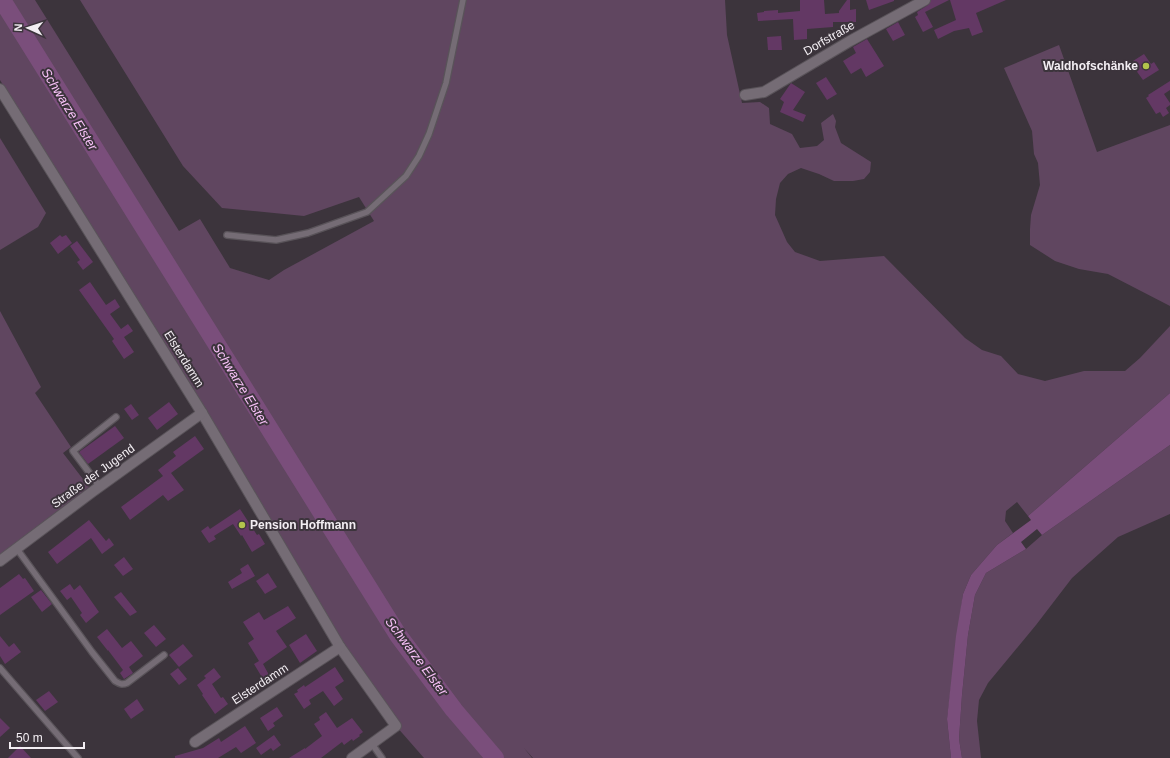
<svg xmlns="http://www.w3.org/2000/svg" width="1170" height="758" viewBox="0 0 1170 758" font-family="Arial,sans-serif">
	<style>
		.green { fill: #604660 }
		.water { fill: #7a4e7b }
		.lines { fill: none; stroke-linecap: round; stroke-linejoin: round }
		.river { stroke: #7a4e7b; stroke-width: 18 }
		.building { fill: #633864 }
		.lane-casing { stroke: #595359; stroke-width: 8 }
		.street-casing { stroke: #595359; stroke-width: 12 }
		.lane { stroke: #756c75; stroke-width: 5.5 }
		.street { stroke: #756c75; stroke-width: 10 }
		.poi-dot { fill: #b2c34c; stroke: #3c343c; stroke-width: 1.5 }
		.labels { text-anchor: middle; stroke-width: 4; stroke-linejoin: round; paint-order: stroke }
		.street-label { font-size: 12px; fill: #f3eef3; stroke: #3c343c }
		.poi-label { font-size: 12px; font-weight: bold; fill: #f3eef3; stroke: #3c343c; text-anchor: end }
		.water-label { font-size: 13px; font-style: italic; fill: #f9c2f9; stroke: #3c343c }
	</style>
	<rect width="100%" height="100%" fill="#3c343c"/>
	<!-- green -->
	<g class="green">
		<polygon points="0,0 35,0 179,231 200,219 230,268 269,280 284,270 374,221 359,197 304,216 222,208 183,166 80,0 725,0 727,35 742,103 760,102 769,108 770,124 792,134 800,148 817,146 824,140 821,123 833,114 836,121 835,127 841,143 871,162 870,172 864,179 853,181 834,181 819,174 801,168 788,174 780,183 776,199 775,215 787,242 795,252 820,261 884,256 965,338 982,350 1001,356 1018,374 1045,381 1084,371 1125,371 1140,358 1170,326 1170,393 1028,516 1017,502 1006,511 1005,521 1013,533 997,545 971,575 963,594 947,719 951,758 533,758 524,748 532,758 424,758 396,726 340,647 202,413 0,80"/>
		<polygon points="1059,45 1097,152 1170,125 1170,306 1108,274 1079,269 1055,261 1030,245 1030,229 1031,215 1040,185 1038,163 1034,154 1032,131 1004,68"/>
		<polygon points="0,138 46,213 38,227 0,250"/>
		<polygon points="0,311 41,387 35,393 71,447 63,453 89,487 0,555"/>
		<polygon points="1170,445 1170,514 1118,537 1072,578 1036,625 988,683 979,700 977,721 981,758 962,758 959,739 962,695 968,635 975,595 986,573 1026,549 1042,535"/>
	</g>
	<!-- water -->
	<polygon class="water" points="1170,393 1170,445 1042,535 1037,529 1021,542 1026,549 986,573 975,595 968,635 962,695 959,739 962,758 951,758 947,719 956,636 963,594 971,575 997,545 1031,520 1028,516"/>
	<g class="lines">
		<!-- river -->
		<polyline class="river" points="2,0 398,635 454,710 495,758"/>
	</g>
	<!-- building -->
	<g class="building">
		<polygon points="800,0 824,0 825,14 839,13 839,11 847,0 850,0 850,10 856,9 856,22 833,22 833,27 807,29 807,39 794,40 793,19 758,21 757,13 764,12 764,11 778,10 778,13 800,11"/>
		<polygon points="866,0 894,0 894,1 869,10"/>
		<polygon points="931,0 949,0 925,12 933,27 923,32 915,17 918,15 917,12 928,5"/>
		<polygon points="950,0 1006,0 976,13 983,32 972,36 969,28 954,31 938,39 934,30 956,20"/>
		<polygon points="898,22 905,35 893,41 886,29"/>
		<polygon points="781,36 782,50 768,50 767,37"/>
		<polygon points="867,39 884,66 866,77 861,68 851,74 843,61 856,53 853,47"/>
		<polygon points="1144,54 1151,64 1154,62 1159,70 1143,80 1135,69 1138,68 1133,61"/>
		<polygon points="826,77 837,94 827,100 816,83"/>
		<polygon points="1170,81 1170,90 1164,94 1170,103 1170,105 1166,108 1169,113 1163,117 1160,112 1156,114 1146,98 1149,96 1148,95"/>
		<polygon points="791,83 805,92 793,110 806,115 803,122 780,112 784,102 780,99"/>
		<polygon points="60,235 62,237 66,235 72,243 58,254 50,243"/>
		<polygon points="77,241 93,262 83,270 77,262 80,260 70,246"/>
		<polygon points="90,282 106,305 115,299 120,307 110,314 121,329 128,324 133,331 124,337 134,352 124,359 112,341 114,339 79,290"/>
		<polygon points="169,402 178,414 157,430 148,418"/>
		<polygon points="131,404 139,415 132,420 124,409"/>
		<polygon points="115,426 124,438 88,464 79,452"/>
		<polygon points="195,436 204,449 171,473 184,490 168,501 163,495 130,520 121,507 163,476 158,470 176,456 173,452"/>
		<polygon points="240,509 257,535 259,534 265,544 252,552 242,535 241,536 233,524 214,536 216,539 209,543 201,531 208,526 210,529"/>
		<polygon points="89,520 106,541 109,538 114,545 102,554 91,538 57,564 48,552"/>
		<polygon points="124,557 133,569 123,576 114,565"/>
		<polygon points="248,564 255,576 232,589 228,582 242,573 240,569"/>
		<polygon points="268,573 277,587 265,594 256,581"/>
		<polygon points="19,574 23,579 25,578 34,591 0,615 0,588"/>
		<polygon points="70,584 74,590 80,585 99,612 86,623 80,615 82,613 71,597 67,600 60,591"/>
		<polygon points="41,590 52,604 42,612 31,597"/>
		<polygon points="121,592 137,612 130,616 114,597"/>
		<polygon points="288,606 296,618 276,631 287,647 263,664 269,675 263,679 254,664 259,661 248,643 254,639 243,622 259,612 264,620"/>
		<polygon points="154,625 166,639 156,647 144,633"/>
		<polygon points="107,629 122,648 131,641 143,656 129,667 133,673 124,679 120,673 123,670 108,650 108,651 97,637"/>
		<polygon points="306,634 317,651 300,663 289,645"/>
		<polygon points="0,636 9,647 14,643 21,652 5,664 0,656"/>
		<polygon points="183,644 193,656 179,667 169,655"/>
		<polygon points="335,667 344,681 335,687 343,699 334,706 323,691 309,700 311,704 304,709 294,694 298,692 297,690 304,685 305,687"/>
		<polygon points="178,668 187,679 179,685 170,674"/>
		<polygon points="214,668 221,677 212,684 221,698 223,697 228,704 215,714 202,695 203,694 197,685 206,678 204,676"/>
		<polygon points="49,691 58,702 45,711 36,700"/>
		<polygon points="137,699 144,710 131,719 124,709"/>
		<polygon points="277,707 283,716 273,723 275,726 268,731 260,718"/>
		<polygon points="326,712 337,728 352,718 363,732 359,735 360,736 353,741 352,739 344,745 342,742 321,758 289,758 305,748 305,749 322,736 314,724 320,720 319,717"/>
		<polygon points="0,718 10,728 0,737"/>
		<polygon points="245,726 256,743 241,753 236,747 218,758 175,758 175,756 203,748 219,738 221,742"/>
		<polygon points="274,735 281,745 273,751 271,748 261,755 256,748"/>
		<polygon points="20,746 31,758 8,758"/>
	</g>
	<g class="lines">
		<defs>
			<g id="lane">
				<polyline points="227,235 276,240 308,233 367,212 406,176 419,156 429,134 446,83 463,0"/>
				<polyline points="100,487 73,451 116,417"/>
				<path d="M17,549l75,103 23,29c5,3 7,4 12,2l37,-28"/>
				<polyline points="0,668 78,758"/>
				<polyline points="372,744 382,758"/>
			</g>
			<g id="street">
				<polyline points="0,89 202,413 340,647 396,726 352,758"/>
				<polyline points="745,95 764,92 850,41 925,0"/>
				<polyline points="0,561 92,492 202,413"/>
				<polyline points="195,742 340,647"/>
			</g>
		</defs>
		<!-- lane casing -->
		<use href="#lane" class="lane-casing"/>
		<!-- street casing -->
		<use href="#street" class="street-casing"/>
		<!-- lane -->
		<use href="#lane" class="lane"/>
		<!-- street -->
		<use href="#street" class="street"/>
	</g>
	<!-- markers -->
	<g class="poi-dot">
		<circle cx="1146" cy="66" r="4"/>
		<circle cx="242" cy="525" r="4"/>
	</g>
	<g class="labels">
		<!-- street labels -->
		<g class="street-label">
			<text transform="translate(829 38) rotate(-30)" y="4">Dorfstraße</text>
			<text transform="translate(184 359) rotate(58)" y="4">Elsterdamm</text>
			<text transform="translate(93 476) rotate(-36)" y="4">Straße der Jugend</text>
			<text transform="translate(260 684) rotate(-33)" y="4">Elsterdamm</text>
		</g>
		<!-- poi labels -->
		<g class="poi-label">
			<text x="1138" y="70">Waldhofschänke</text>
			<text x="250" y="529" text-anchor="start">Pension Hoffmann</text>
		</g>
		<!-- water labels -->
		<g class="water-label">
			<text transform="translate(70 109) rotate(58)" y="5">Schwarze Elster</text>
			<text transform="translate(241 384) rotate(58)" y="5">Schwarze Elster</text>
			<text transform="translate(417 656) rotate(53)" y="5">Schwarze Elster</text>
		</g>
	</g>
	<!-- north arrow -->
	<g transform="translate(28 28) rotate(273)" stroke="#3c343c" stroke-width="3" paint-order="stroke">
	<path d="M0-3L7 15L0 10L-7 15Z" fill="#f3eef3"/>
	<text y="-6" font-size="11" font-weight="bold" text-anchor="middle" fill="#f3eef3">N</text>
	</g>
	<!-- scale -->
	<path d="M10 742v6h74v-6" fill="none" stroke="#f3eef3" stroke-width="2"/>
	<text x="16" y="742" font-size="12" fill="#f3eef3" stroke="#3c343c" stroke-width="3" paint-order="stroke">50 m</text>
</svg>
